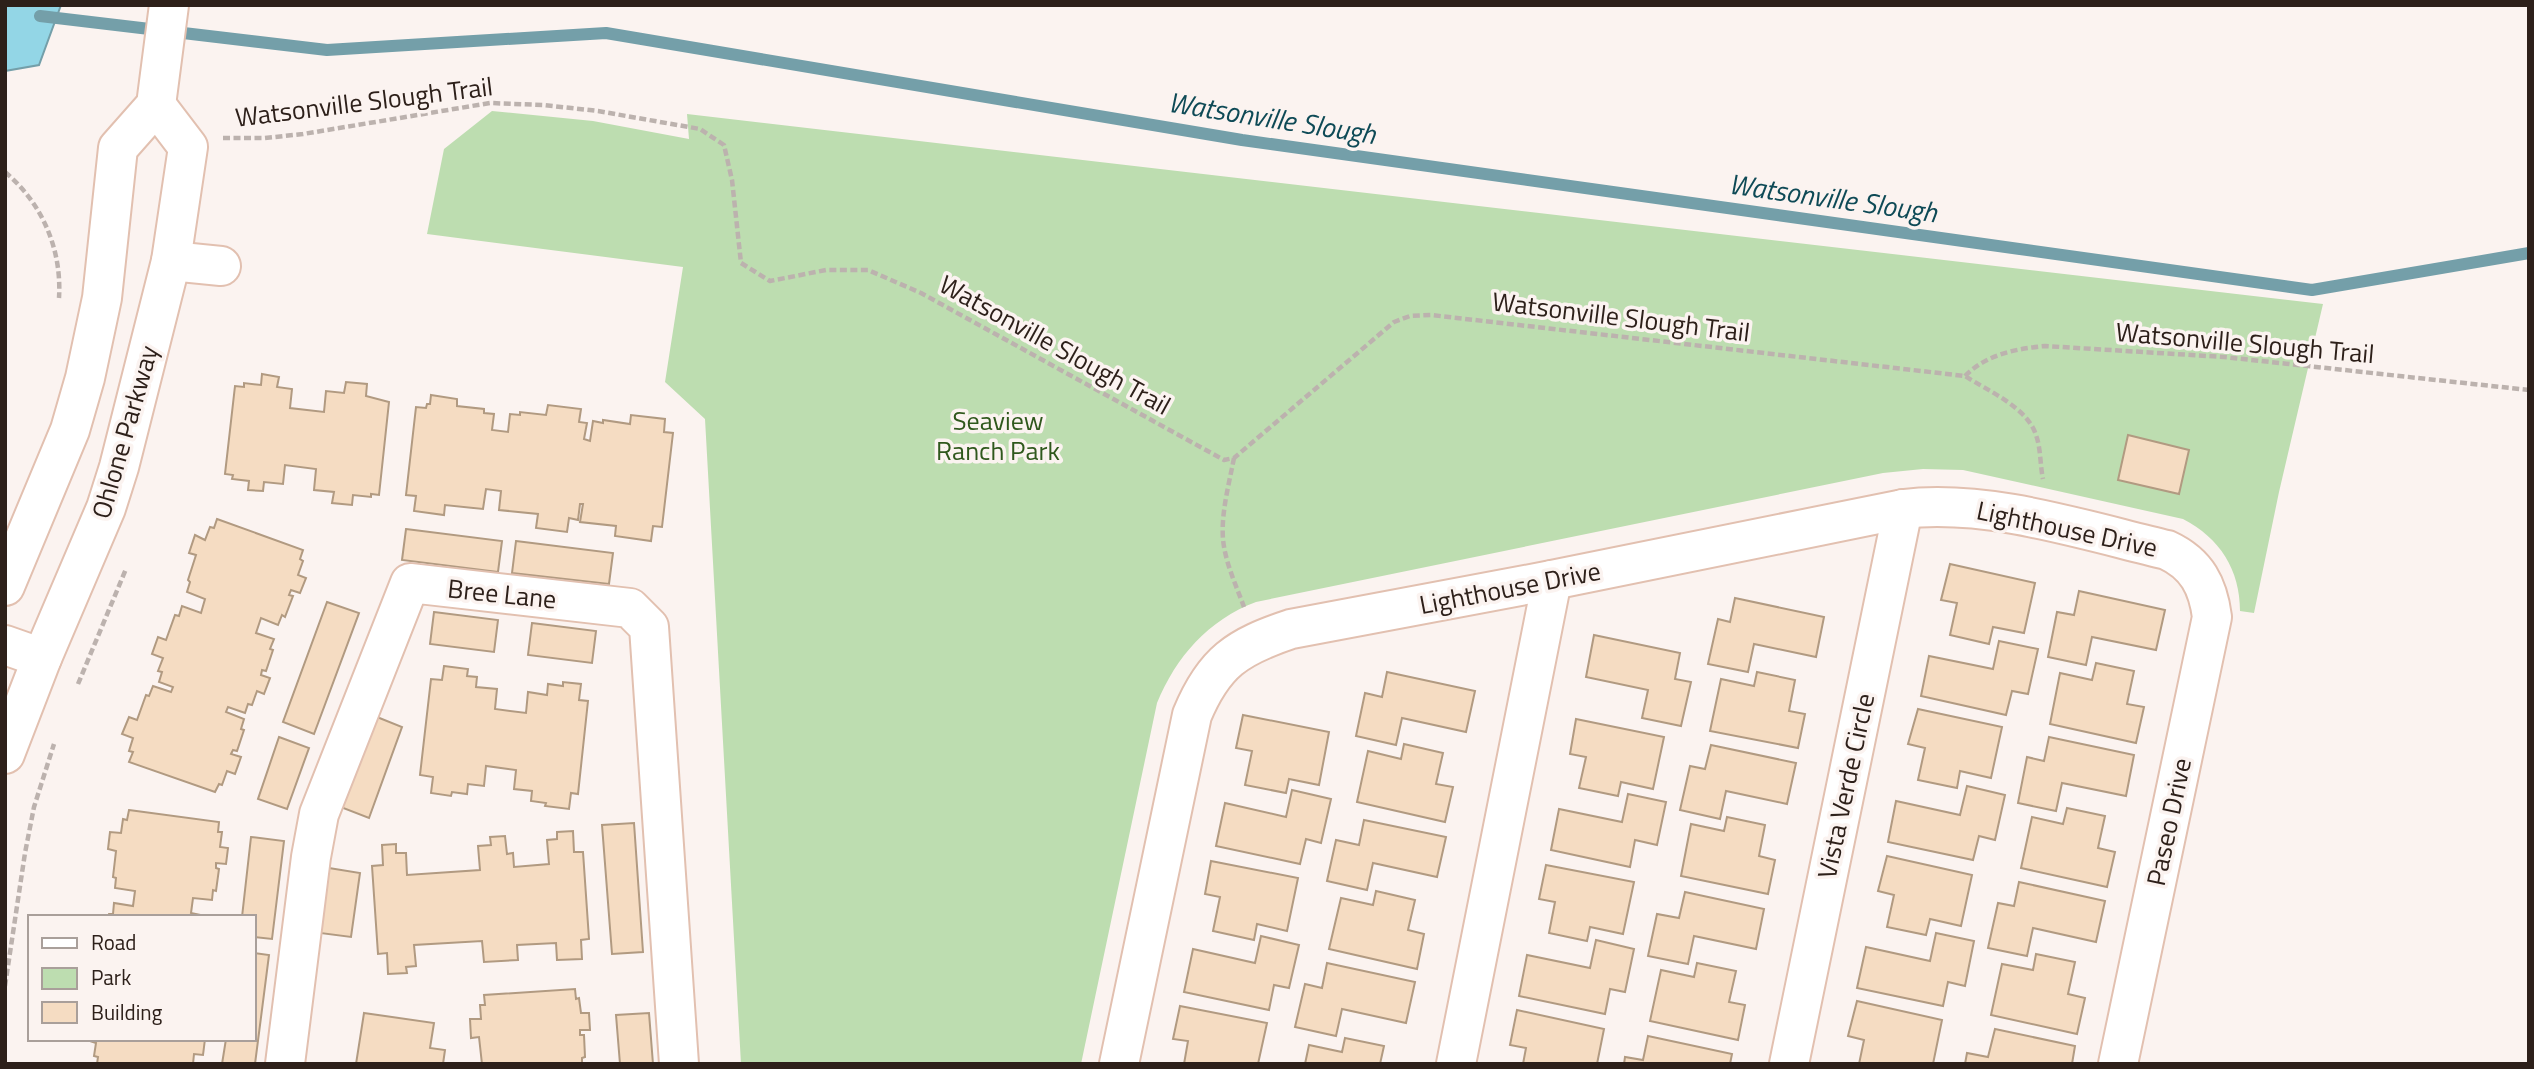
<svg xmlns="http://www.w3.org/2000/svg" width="2534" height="1069" viewBox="0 0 2534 1069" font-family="'Titillium Web',sans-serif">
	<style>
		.green { fill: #bdddb0 }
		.water { fill: #93d6e6; stroke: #749fa9; stroke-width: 2 }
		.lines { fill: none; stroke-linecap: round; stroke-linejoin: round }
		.stream { stroke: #749fa9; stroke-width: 12 }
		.building { fill: #f5dcc2; stroke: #b19a81; stroke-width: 2 }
		.minor-casing { stroke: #e2c0b0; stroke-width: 42 }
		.path { stroke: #bcb2ae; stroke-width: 4.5; stroke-dasharray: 7 3.5; stroke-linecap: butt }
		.minor { stroke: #fff; stroke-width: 38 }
		.labels { text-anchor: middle; stroke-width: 7; stroke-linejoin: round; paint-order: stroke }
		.street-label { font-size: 26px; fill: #2d201a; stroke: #fbf3f0 }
		.park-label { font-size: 26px; fill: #2f581c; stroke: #fbf3f0 }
		.water-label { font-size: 28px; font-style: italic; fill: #0e4a56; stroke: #fbf3f0 }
	</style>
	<rect width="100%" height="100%" fill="#fbf3f0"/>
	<!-- green -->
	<path class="green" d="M492,111l101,10 96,18 -2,-25 1636,190 -44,188 -25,121 -14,-2c0,-41 -20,-73 -57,-92l-220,-49 -40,-1 -40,4 -627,129c-48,18 -80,55 -99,101l-76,361h-340l-36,-645 -40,-37 18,-115 -256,-33 17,-85z"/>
	<!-- water -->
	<polygon class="water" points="5,5 61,5 39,65 5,71"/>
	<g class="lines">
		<!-- stream -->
		<polyline class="stream" points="40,16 327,50 606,33 1242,140 2312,290 2529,253"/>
	</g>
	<!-- building -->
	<g class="building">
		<polygon points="262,374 279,377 277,387 292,389 290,408 324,412 326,391 344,393 346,382 367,384 366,396 389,402 379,495 371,494 371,497 353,495 352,505 332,503 334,492 314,490 316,469 285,465 283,484 264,482 263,491 248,490 249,481 232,479 233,475 225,474 235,386 244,387 244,383 261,385"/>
		<polygon points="431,395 457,399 457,406 484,409 484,413 494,414 492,430 508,432 510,414 520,415 520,412 546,415 548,405 581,409 579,422 587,423 584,439 590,441 593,421 603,423 603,420 630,424 631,415 665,419 664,432 673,433 662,527 653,526 651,541 615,536 616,526 580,522 583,504 580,504 578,520 569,518 567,532 536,528 538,514 499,510 501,491 486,489 483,509 445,505 444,515 414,511 416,496 406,495 416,407 426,408 427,404 430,404"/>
		<polygon points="2128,435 2189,450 2179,494 2118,480"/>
		<polygon points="217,519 303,550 300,559 303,561 298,575 306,578 300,593 291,590 289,595 293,596 285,617 282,615 278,625 261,618 256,633 274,639 270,649 273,650 266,671 262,670 261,675 270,678 264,694 257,691 252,705 248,704 245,713 228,707 226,712 244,719 241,729 244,730 237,751 233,750 231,754 241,757 235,774 227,771 222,785 219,784 215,792 129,762 133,752 129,751 133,738 122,734 129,717 137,720 146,695 149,696 153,686 171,692 173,687 159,682 162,672 158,671 163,658 152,654 158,637 166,640 175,615 179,616 182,606 201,613 205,599 187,592 190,582 188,580 196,555 189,553 195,535 205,540 210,527 214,528"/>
		<polygon points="406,529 502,541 498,572 402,560"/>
		<polygon points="516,541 613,553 609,584 512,573"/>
		<polygon points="1950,564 2035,583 2024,633 1993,627 1989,644 1950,635 1957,603 1941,600"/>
		<polygon points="2079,591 2165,610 2156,650 2092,637 2086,665 2048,657 2057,612 2074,615"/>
		<polygon points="1735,598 1824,617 1816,657 1754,644 1748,672 1708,664 1718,619 1730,622"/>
		<polygon points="327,602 359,613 314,734 283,722"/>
		<polygon points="434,612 498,620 494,652 430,644"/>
		<polygon points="532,623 596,631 592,663 528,655"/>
		<polygon points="1594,635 1680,653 1675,679 1691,682 1681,726 1642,718 1648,690 1586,677"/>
		<polygon points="1999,641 2038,649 2028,694 2012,691 2006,715 1921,696 1929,656 1993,669"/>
		<polygon points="2096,663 2134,671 2127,704 2144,707 2136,743 2050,724 2060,673 2092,680"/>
		<polygon points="444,666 468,669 467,676 477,677 476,687 497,689 495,709 526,713 528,692 547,695 548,684 563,686 563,682 581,684 579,700 588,701 578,794 571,793 569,809 545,806 546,803 531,801 532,791 514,789 516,770 486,766 484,786 468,784 467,794 452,792 451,796 431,793 433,777 420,775 431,679 442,680"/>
		<polygon points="1387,672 1475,691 1466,732 1402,718 1396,745 1356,736 1365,693 1382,697"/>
		<polygon points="1757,672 1795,680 1789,711 1805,714 1798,748 1710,731 1721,679 1754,686"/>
		<polygon points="1918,709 2002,727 1991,778 1960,771 1957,788 1918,780 1925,748 1908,744"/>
		<polygon points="372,715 402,727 369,818 338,806"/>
		<polygon points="1243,715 1329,732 1319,785 1289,779 1286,793 1245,785 1252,751 1236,748"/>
		<polygon points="1576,719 1664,737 1653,789 1621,782 1618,796 1579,788 1586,757 1570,754"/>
		<polygon points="279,737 309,748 287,809 258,799"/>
		<polygon points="2049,737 2134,755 2126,796 2062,783 2056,811 2018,803 2027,757 2044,761"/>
		<polygon points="1404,744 1443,753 1436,784 1453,787 1445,822 1357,802 1368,751 1401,759"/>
		<polygon points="1711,745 1796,763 1787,804 1726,791 1720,819 1680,810 1690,766 1705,769"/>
		<polygon points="1967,786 2005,795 1995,840 1979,836 1973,860 1888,842 1896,801 1960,815"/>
		<polygon points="1292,790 1331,799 1321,843 1306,839 1300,864 1216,846 1225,803 1286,817"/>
		<polygon points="1628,794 1666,802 1657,845 1635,840 1630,867 1551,850 1559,809 1622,822"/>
		<polygon points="2067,808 2105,816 2098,848 2115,852 2107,887 2021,868 2032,817 2063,824"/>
		<polygon points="129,810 219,822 218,832 222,832 220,847 228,848 226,864 216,863 216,868 219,869 216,891 213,890 212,900 193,898 191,913 210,917 108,917 109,914 113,914 114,903 133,906 135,891 115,888 116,878 113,877 116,851 108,849 110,832 121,833 123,819 127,820"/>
		<polygon points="1727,817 1765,825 1759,856 1775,860 1768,894 1681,876 1691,824 1724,831"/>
		<polygon points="1364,820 1446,837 1437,877 1373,863 1367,890 1327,881 1336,840 1359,845"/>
		<polygon points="634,823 643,952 612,954 602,825"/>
		<polygon points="573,831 574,852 583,852 589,939 581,940 582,959 557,960 556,943 517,945 518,960 484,962 482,941 414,945 416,966 406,967 407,973 388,974 387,953 378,954 372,866 383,865 382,845 396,844 396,853 406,853 407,875 480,870 478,846 491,845 490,837 505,836 507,854 513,853 514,867 549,864 547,840 557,839 557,832"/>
		<polygon points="251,837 284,841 272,939 254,937 254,917 242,917"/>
		<polygon points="1887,856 1972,875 1961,926 1930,919 1926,935 1887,927 1894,895 1878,891"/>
		<polygon points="1211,861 1298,878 1287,931 1257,924 1254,940 1213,931 1220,897 1205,894"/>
		<polygon points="1546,865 1634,882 1623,934 1590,927 1587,941 1549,933 1555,902 1539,899"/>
		<polygon points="329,868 360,873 351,937 320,933"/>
		<polygon points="2019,882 2105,901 2096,942 2033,928 2027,956 1988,948 1998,903 2014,906"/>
		<polygon points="1376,891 1415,900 1408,930 1424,934 1417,969 1329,949 1341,898 1373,905"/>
		<polygon points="1685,892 1764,909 1756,949 1694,936 1688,964 1648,956 1657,914 1679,918"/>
		<polygon points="1936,933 1974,941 1965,986 1948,982 1943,1006 1857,988 1866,947 1930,961"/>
		<polygon points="1261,936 1299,945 1289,988 1274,985 1269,1010 1184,992 1193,949 1255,963"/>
		<polygon points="1596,940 1634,949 1625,992 1610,989 1605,1014 1519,996 1527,955 1590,968"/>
		<polygon points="254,953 269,955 255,1064 222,1064 226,1039 254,1039"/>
		<polygon points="2036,954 2075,962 2068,994 2085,998 2077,1034 1991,1015 2002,964 2033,970"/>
		<polygon points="1327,963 1415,982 1406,1023 1342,1009 1336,1036 1295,1027 1305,984 1322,988"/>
		<polygon points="1697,963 1736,971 1729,1002 1745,1005 1738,1040 1650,1021 1661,970 1694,977"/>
		<polygon points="575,989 576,999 579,998 581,1013 589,1013 590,1030 580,1030 580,1035 584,1035 585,1057 582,1058 582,1064 482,1064 479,1037 471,1038 470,1019 481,1019 480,1005 485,1005 484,995"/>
		<polygon points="1857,1001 1942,1020 1933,1064 1859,1064 1864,1040 1848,1036"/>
		<polygon points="1180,1006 1267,1023 1258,1064 1184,1064 1188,1041 1173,1039"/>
		<polygon points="1517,1010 1604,1029 1597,1064 1523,1064 1526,1048 1510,1045"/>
		<polygon points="364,1013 434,1023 430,1048 445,1050 443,1064 356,1064"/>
		<polygon points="649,1013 653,1064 620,1064 616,1015"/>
		<polygon points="1995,1029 2075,1046 2072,1064 1965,1064 1967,1053 1988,1057"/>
		<polygon points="1648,1036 1732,1054 1730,1064 1624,1064 1625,1057 1643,1060"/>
		<polygon points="1345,1038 1384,1046 1380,1064 1305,1064 1309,1045 1342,1052"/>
		<polygon points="84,1039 205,1039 203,1055 194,1054 193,1064 97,1064 98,1057 94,1056 96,1043"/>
	</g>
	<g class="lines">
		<defs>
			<g id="minor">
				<polyline points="171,261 221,266"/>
				<polyline points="5,586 70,430 85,378 102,298 118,148 156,105 169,5"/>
				<polyline points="5,645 42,658"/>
				<polyline points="5,754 42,658 106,508 119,467 171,261 188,147 156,105"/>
				<polyline points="285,1064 311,857 319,814 410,583 630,608 649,627 679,1064"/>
				<path d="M1119,1064l73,-349c22,-53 45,-68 99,-86l261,-49 351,-71c86,-10 180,21 264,41 30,14 41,36 45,67l-94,447"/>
				<polyline points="1456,1064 1552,580"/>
				<polyline points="1789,1064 1903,509"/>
			</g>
		</defs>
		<!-- minor casing -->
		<use href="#minor" class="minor-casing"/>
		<!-- path -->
		<g class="path">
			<path d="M223,138h42l38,-4 187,-31 53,2 55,6 102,18 24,16 8,35 9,83 29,18 56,-11h42l53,23 303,167 10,-2 160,-136 16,-6 21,-1 534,61c23,15 62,31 71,59 5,14 4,30 7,44"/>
			<path d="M5,172c37,31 57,77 54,126"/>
			<path d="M1965,376c22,-22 50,-27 80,-30l179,11 305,33"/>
			<path d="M1234,458c-5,26 -13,55 -11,81 2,23 13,46 21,68"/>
			<polyline points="78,684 126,569"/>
			<polyline points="5,986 25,853 34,807 54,744"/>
		</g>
		<!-- minor -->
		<use href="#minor" class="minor"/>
	</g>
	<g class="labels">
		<!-- street labels -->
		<g class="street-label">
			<text transform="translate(364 102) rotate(-7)" y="9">Watsonville Slough Trail</text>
			<text transform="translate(1621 317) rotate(7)" y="9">Watsonville Slough Trail</text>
			<text transform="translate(2245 343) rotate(5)" y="9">Watsonville Slough Trail</text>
			<text transform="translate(1055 345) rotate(29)" y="9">Watsonville Slough Trail</text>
			<text transform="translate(125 432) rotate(-74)" y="9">Ohlone Parkway</text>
			<text transform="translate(2067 529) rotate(12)" y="9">Lighthouse Drive</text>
			<text transform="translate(1510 588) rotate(-11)" y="9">Lighthouse Drive</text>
			<text transform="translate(502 594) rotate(6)" y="9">Bree Lane</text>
			<text transform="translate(1846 786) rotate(-78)" y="9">Vista Verde Circle</text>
			<text transform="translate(2169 822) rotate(-78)" y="9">Paseo Drive</text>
		</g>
		<!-- park labels -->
		<g class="park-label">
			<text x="998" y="430">Seaview<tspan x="998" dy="30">Ranch Park</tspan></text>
		</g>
		<!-- water labels -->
		<g class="water-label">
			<text transform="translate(1272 118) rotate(9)" y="10">Watsonville Slough</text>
			<text transform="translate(1833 198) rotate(8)" y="10">Watsonville Slough</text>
		</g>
	</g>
	<!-- border -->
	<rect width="2534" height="1069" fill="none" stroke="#2d201a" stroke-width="14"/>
	<!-- legend -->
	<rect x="28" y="915" width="228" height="126" fill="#fbf3f0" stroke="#a99f9a" stroke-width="2"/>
	<rect x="42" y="938" width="35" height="10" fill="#ffffff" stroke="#a99f9a" stroke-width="2"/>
	<text x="91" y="950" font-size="21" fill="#2d201a">Road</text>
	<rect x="42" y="968" width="35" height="21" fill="#bdddb0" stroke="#a99f9a" stroke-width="2"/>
	<text x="91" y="985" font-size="21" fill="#2d201a">Park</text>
	<rect x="42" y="1002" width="35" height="21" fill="#f5dcc2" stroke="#a99f9a" stroke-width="2"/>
	<text x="91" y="1020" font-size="21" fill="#2d201a">Building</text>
</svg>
